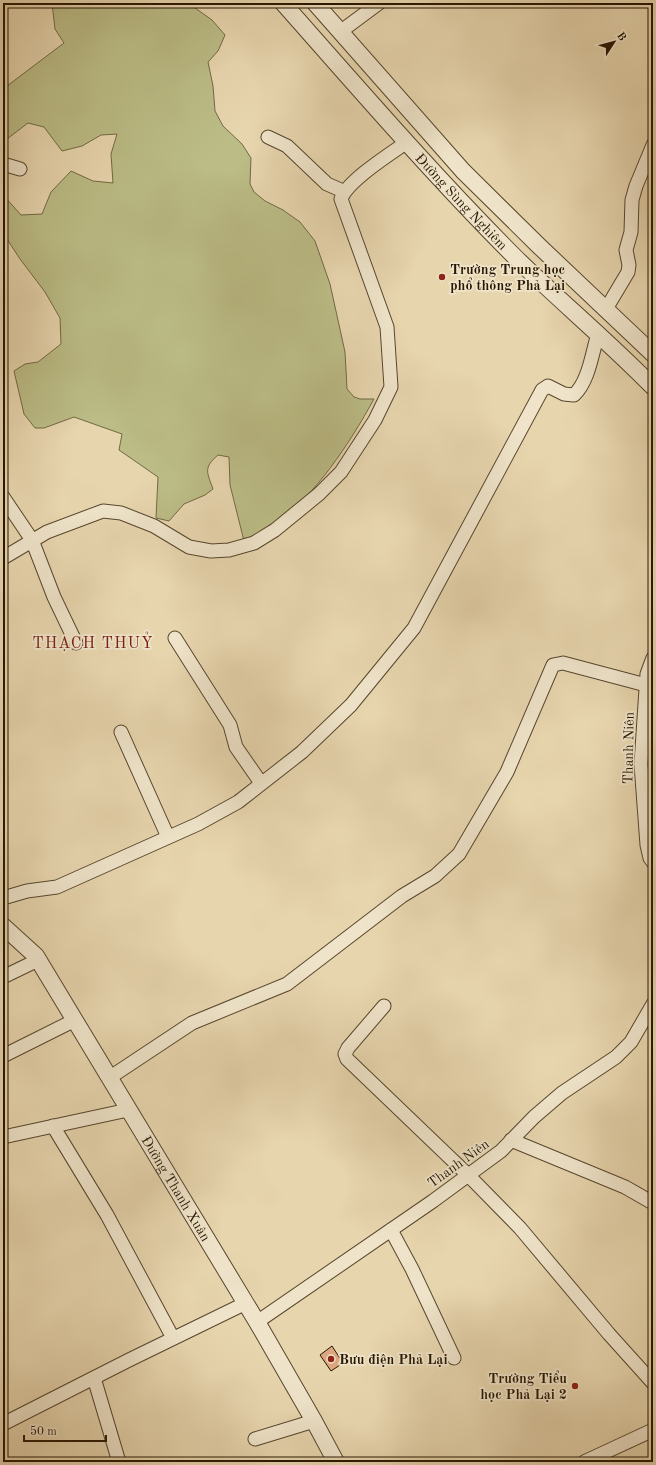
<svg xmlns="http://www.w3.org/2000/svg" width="656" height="1465" viewBox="0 0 656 1465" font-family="'Old Standard TT',serif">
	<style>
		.green { fill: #bbbc86; stroke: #716943 }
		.building { fill: #dca77f; stroke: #271600 }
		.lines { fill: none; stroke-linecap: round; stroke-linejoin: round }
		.minor-casing { stroke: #57462c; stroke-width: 15 }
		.tertiary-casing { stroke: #57462c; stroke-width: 18 }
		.minor { stroke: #efe4ca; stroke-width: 13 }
		.tertiary { stroke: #efe4ca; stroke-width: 16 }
		.poi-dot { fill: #8f2418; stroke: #efe4ca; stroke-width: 1.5 }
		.labels { text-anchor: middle; stroke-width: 3.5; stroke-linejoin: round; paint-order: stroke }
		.street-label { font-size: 14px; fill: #271600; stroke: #efe4ca }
		.poi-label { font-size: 14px; font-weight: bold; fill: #271600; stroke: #efe4ca; text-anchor: start }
		.quarter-label { font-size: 16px; letter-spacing: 1px; fill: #7a1f14; stroke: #efe4ca }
	</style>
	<rect width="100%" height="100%" fill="#e7d5ae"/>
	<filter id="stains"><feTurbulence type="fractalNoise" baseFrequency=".005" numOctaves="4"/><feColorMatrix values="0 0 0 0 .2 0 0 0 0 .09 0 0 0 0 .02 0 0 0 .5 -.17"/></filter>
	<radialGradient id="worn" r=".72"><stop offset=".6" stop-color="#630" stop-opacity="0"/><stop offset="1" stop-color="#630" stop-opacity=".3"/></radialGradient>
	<!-- green -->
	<path class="green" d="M52,3h136l24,17 13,15 -7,16 -10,11 5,24 2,25 8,15 19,18 9,14 -1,26 4,8 11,9 18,9 17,12 15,19 15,43 15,68 2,37 7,8 6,2h14c-26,47 -57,94 -100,127 -9,6 -21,10 -30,15l-14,-56 -1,-28 -11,-2c-15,13 -11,17 -5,34l-8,6 -21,9 -15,17 -13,-3 2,-41 -39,-27 3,-16 -48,-17 -30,11h-9l-11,-14 -10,-43 11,-7 13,-2 23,-18 -1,-26 -15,-26 -25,-33 -17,-26v-38l18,20 21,-1 9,-22 20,-21 22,10 20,2 -2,-29 6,-20 -16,1 -19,11 -20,5 -18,-24 -16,-4 -25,19v-53l61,-46 -9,-14z"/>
	<!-- building -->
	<polygon class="building" points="332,1346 343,1363 331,1371 320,1355"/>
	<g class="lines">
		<defs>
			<g id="minor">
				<polyline points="340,32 379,3"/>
				<polyline points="268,137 287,146 327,184 343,191"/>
				<polyline points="3,164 20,169"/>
				<polyline points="606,309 628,272 629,265 626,250 631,232 632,200 636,186 653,145"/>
				<polyline points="3,497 32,540 54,597 76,643"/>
				<path d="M3,558l44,-26 56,-21 18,2 33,13 35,21 22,4 18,-1 25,-7 21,-13 44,-36 22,-22 34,-52 16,-33 -4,-60 -46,-128c6,-18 49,-45 66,-57"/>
				<polyline points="175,638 230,725 236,747 261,783"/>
				<polyline points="653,658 647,674 641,764 647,845 650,858 653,862"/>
				<polyline points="121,732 168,837"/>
				<path d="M3,898l24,-7 30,-4 141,-63 40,-22 64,-50 49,-47 63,-77 128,-238 6,-4 16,8 10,1c15,-14 18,-42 24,-61"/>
				<polyline points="3,977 38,960"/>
				<polyline points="384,1006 348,1048 345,1054 347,1059 468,1175 520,1228 609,1334 653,1383"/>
				<polyline points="3,1056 75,1020"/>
				<polyline points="109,1078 192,1023 287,984 402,896 435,876 459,854 507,772 553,665 563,663 646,685"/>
				<polyline points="53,1126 107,1215 173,1338"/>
				<polyline points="3,1137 128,1110"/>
				<polyline points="511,1140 625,1187 653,1203"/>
				<polyline points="391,1230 412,1269 454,1358"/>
				<polyline points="257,1322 433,1201 501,1151 534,1117 562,1093 616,1057 631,1042 653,1004"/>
				<polyline points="94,1378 119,1462"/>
				<polyline points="3,1424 129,1360 246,1303"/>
				<polyline points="255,1439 314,1421"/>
				<polyline points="584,1462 653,1430"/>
			</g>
			<g id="tertiary">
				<path id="s1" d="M283,3c76,86 152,174 233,255 45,44 93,84 137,129"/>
				<polyline points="315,3 463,171 539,246 653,354"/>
				<path id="s2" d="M3,926l33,30 221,366 57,99 22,41"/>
			</g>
		</defs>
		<!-- minor casing -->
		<use href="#minor" class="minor-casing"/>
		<!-- tertiary casing -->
		<use href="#tertiary" class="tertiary-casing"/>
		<!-- minor -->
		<use href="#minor" class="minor"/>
		<!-- tertiary -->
		<use href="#tertiary" class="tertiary"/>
	</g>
	<!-- markers -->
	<g class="poi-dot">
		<circle cx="442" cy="277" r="4"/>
		<circle cx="331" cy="1359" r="4"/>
		<circle cx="575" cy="1386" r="4"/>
	</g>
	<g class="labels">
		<!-- street labels -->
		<g class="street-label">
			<text dy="5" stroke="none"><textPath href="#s1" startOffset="267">Đường Sùng Nghiêm</textPath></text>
			<text transform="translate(628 748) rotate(-89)" y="5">Thanh Niên</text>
			<text transform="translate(458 1163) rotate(-36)" y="5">Thanh Niên</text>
			<text dy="5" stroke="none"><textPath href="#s2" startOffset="316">Đường Thanh Xuân</textPath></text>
		</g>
		<!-- poi labels -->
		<g class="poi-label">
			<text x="450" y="274">Trường Trung học<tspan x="450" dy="16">phổ thông Phả Lại</tspan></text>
			<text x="339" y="1364">Bưu điện Phả Lại</text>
			<text x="567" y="1383" text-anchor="end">Trường Tiểu<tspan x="567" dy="16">học Phả Lại 2</tspan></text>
		</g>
		<!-- quarter labels -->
		<g class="quarter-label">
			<text x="93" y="648">THẠCH THUỶ</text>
		</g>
	</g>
	<!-- margin -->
	<rect width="656" height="1465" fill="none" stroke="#e7d5ae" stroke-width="16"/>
	<rect x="4" y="4" width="648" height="1457" fill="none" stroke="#271600" stroke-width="2"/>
	<rect x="8" y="8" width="640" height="1449" fill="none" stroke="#271600"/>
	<!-- north arrow -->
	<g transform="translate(614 42) rotate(54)" stroke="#efe4ca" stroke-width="3" paint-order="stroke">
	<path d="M0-3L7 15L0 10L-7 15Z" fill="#271600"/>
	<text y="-6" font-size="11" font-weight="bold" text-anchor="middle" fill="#271600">B</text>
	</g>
	<!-- scale -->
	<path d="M24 1435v6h82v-6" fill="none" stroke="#271600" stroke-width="2"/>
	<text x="30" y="1435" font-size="12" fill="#271600" stroke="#efe4ca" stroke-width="3" paint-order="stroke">50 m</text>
	<rect width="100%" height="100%" filter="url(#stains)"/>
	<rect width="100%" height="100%" fill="url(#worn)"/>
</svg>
